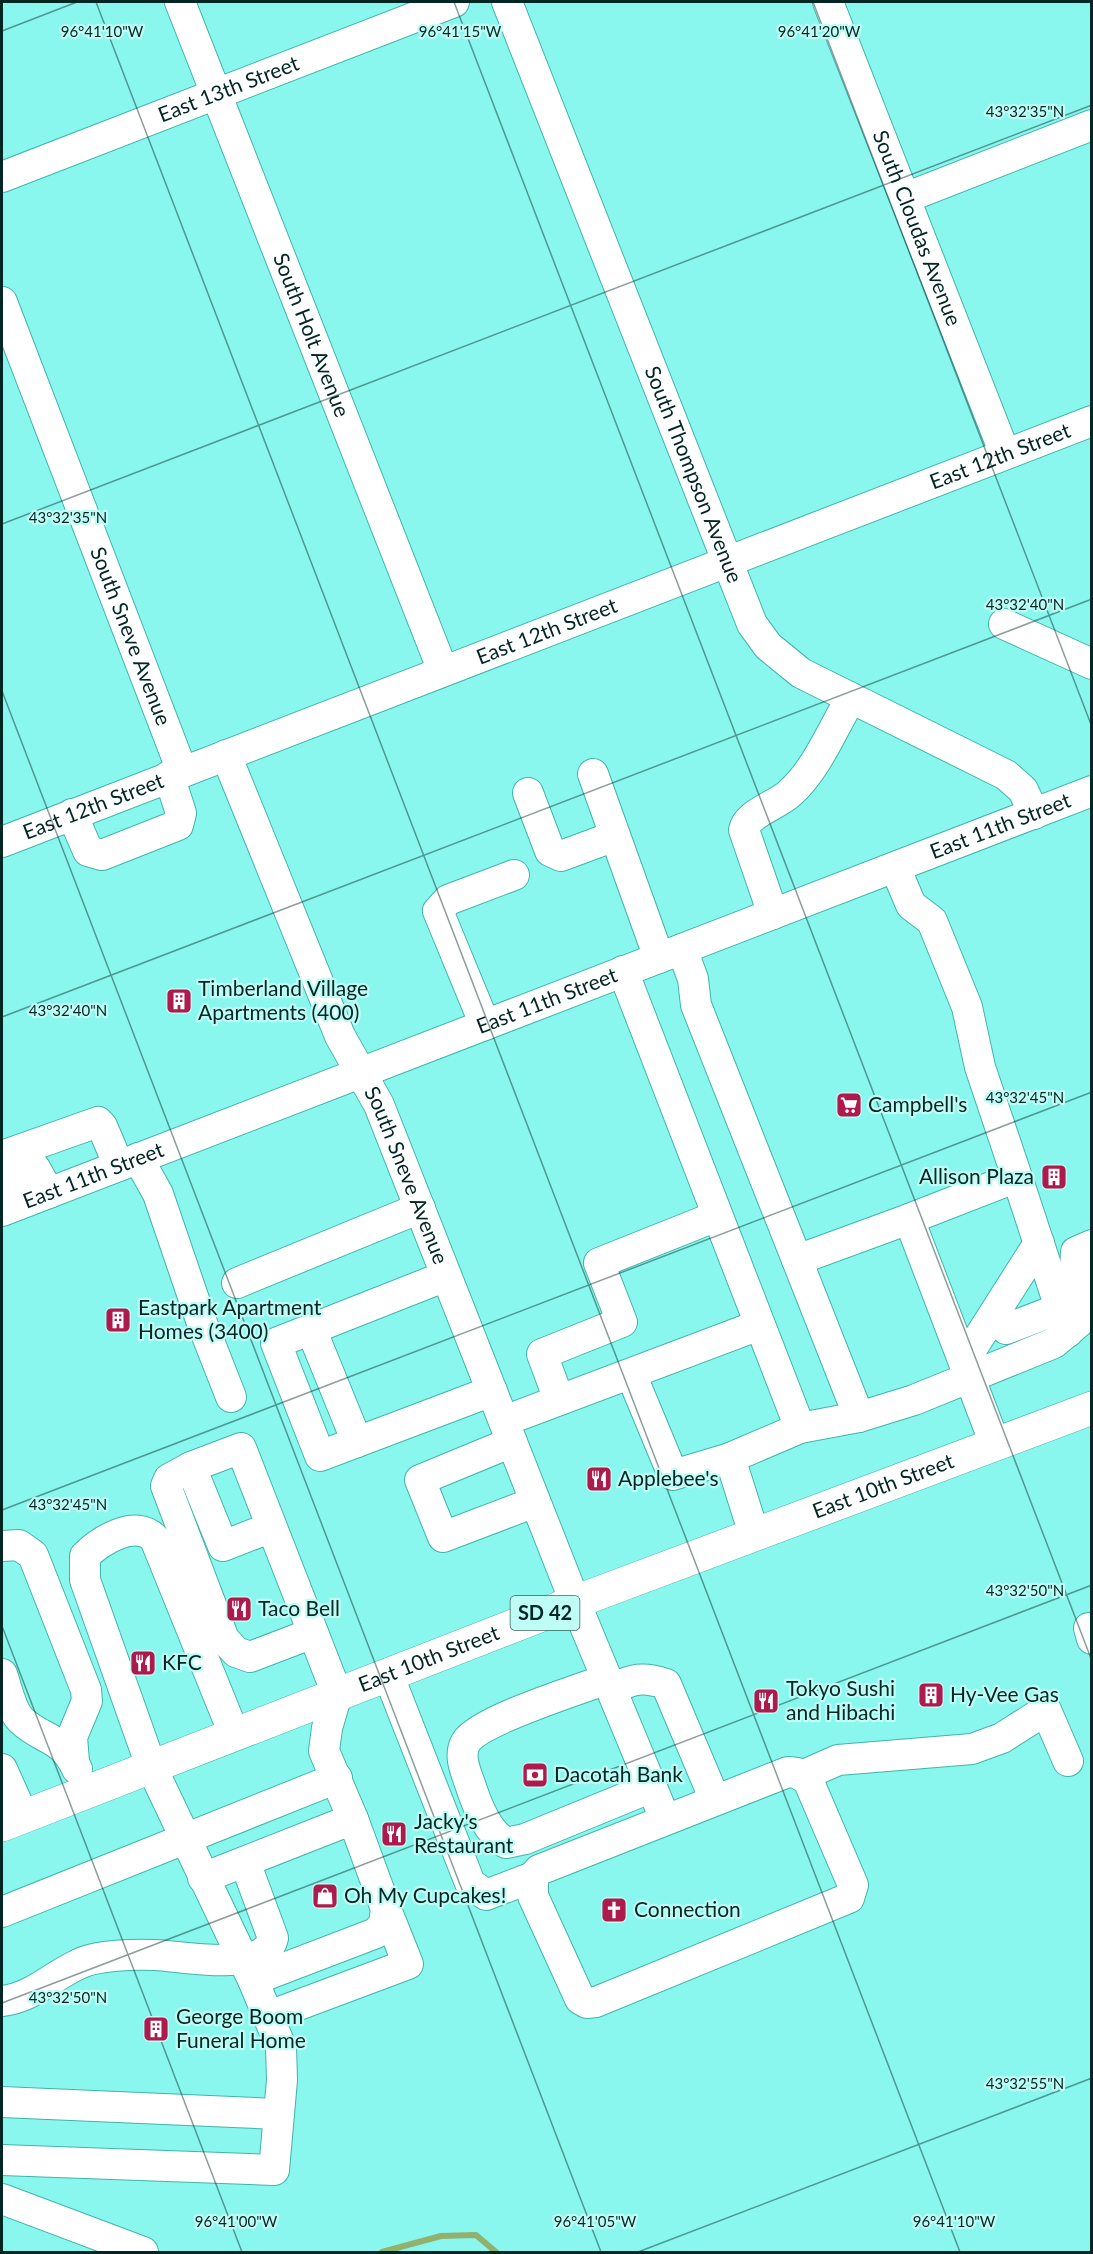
<svg xmlns="http://www.w3.org/2000/svg" width="1093" height="2254" viewBox="0 0 1093 2254" font-family="Lato,sans-serif">
	<style>
		.lines { fill: none; stroke-linecap: round; stroke-linejoin: round }
		.stream { stroke: #92b06e; stroke-width: 6 }
		.minor-casing { stroke: #41b4ac; stroke-width: 32 }
		.major-casing { stroke: #41b4ac; stroke-width: 34 }
		.minor { stroke: #fff; stroke-width: 30 }
		.major { stroke: #fff; stroke-width: 33 }
		.ticks { fill: none; stroke: #012623; stroke-width: 1.5; stroke-opacity: 0.45 }
		.labels { text-anchor: middle; stroke-width: 4.5; stroke-linejoin: round; paint-order: stroke }
		.shield { fill: #bffcf6; stroke: #3a6662; stroke-width: 1.5 }
		.shield-label { font-size: 20px; font-weight: bold; fill: #012623 }
		.street-label { font-size: 21px; fill: #012623; stroke: #bffcf6 }
		.poi-label { font-size: 21px; fill: #012623; stroke: #bffcf6; text-anchor: start }
		.ticks-label { font-size: 15px; text-anchor: middle; fill: #012623; stroke: #bffcf6; stroke-width: 4.5; stroke-linejoin: round; paint-order: stroke }
	</style>
	<rect width="100%" height="100%" fill="#8af7ee"/>
	<g class="lines">
		<!-- stream -->
		<polyline class="stream" points="382,2252 441,2236 476,2235 496,2252"/>
		<defs>
			<g id="minor">
				<path id="s1" d="M180,2l263,669"/>
				<path id="s2" d="M507,2l245,622 16,22 33,27 205,102 17,15 11,24"/>
				<path id="s3" d="M828,2l177,452"/>
				<path id="s4" d="M2,177l452,-175"/>
				<polyline points="905,198 1092,125"/>
				<path id="s5" d="M2,302l180,469"/>
				<polyline points="1004,624 1092,664"/>
				<path id="s6" d="M226,755l114,281 39,69 196,497 90,217"/>
				<polyline points="593,774 659,958"/>
				<polyline points="528,793 550,851 561,856 615,836"/>
				<polyline points="72,814 88,851 102,855 178,825 181,813 169,776"/>
				<path id="s7" d="M2,842l1090,-421"/>
				<polyline points="895,867 911,905 932,921 967,1007 980,1067 1017,1177 909,1219"/>
				<path d="M773,914l-29,-84c3,-17 34,-25 46,-37 27,-24 43,-65 61,-95"/>
				<polyline points="682,949 693,979 696,1005 797,1260 909,1219 995,1444"/>
				<polyline points="623,971 800,1428 730,1458 754,1534"/>
				<polyline points="485,1025 438,911 448,900 514,875"/>
				<polyline points="2,1156 98,1122 102,1126 119,1166"/>
				<polyline points="138,1158 158,1194 202,1323 231,1397"/>
				<polyline points="1017,1177 1068,1332"/>
				<polyline points="17,1205 9,1181 12,1174 35,1168 49,1193"/>
				<path id="s8" d="M2,1211l1090,-420"/>
				<polyline points="1092,1245 1076,1252 1075,1270 1092,1308"/>
				<polyline points="797,1260 859,1417 914,1400 1054,1343 1092,1311"/>
				<polyline points="446,1276 276,1343 320,1456 492,1391"/>
				<polyline points="237,1283 420,1208"/>
				<polyline points="311,1329 357,1442"/>
				<polyline points="1006,1329 1061,1308"/>
				<polyline points="964,1361 1039,1243"/>
				<polyline points="631,1374 673,1475 730,1458"/>
				<polyline points="559,1400 542,1354 622,1322 599,1263 717,1216"/>
				<polyline points="504,1421 759,1325"/>
				<polyline points="800,1428 859,1417"/>
				<polyline points="512,1442 420,1480 443,1537 535,1502"/>
				<polyline points="191,1467 169,1479 166,1486 224,1639 236,1652 250,1657 313,1633"/>
				<polyline points="2,1546 19,1545 33,1555 86,1690 87,1701 72,1737 74,1762"/>
				<polyline points="1089,1628 1092,1639"/>
				<path d="M2,1674c5,14 9,37 20,47 22,20 40,15 55,48"/>
				<polyline points="388,1674 470,1883 486,1895 533,1877"/>
				<path d="M607,1679c-29,11 -127,41 -141,63 -9,15 2,34 6,48 7,20 16,42 34,53l19,-4 127,-52"/>
				<path d="M611,1689c22,-10 31,-13 55,-5l49,116"/>
				<polyline points="2,1769 23,1816"/>
				<polygon points="788,1772 797,1773 808,1780 853,1885 849,1898 596,2002 587,2003 580,1999 533,1896 533,1877 539,1870"/>
				<polyline points="804,1775 838,1760 972,1749 1002,1738 1046,1710 1068,1761"/>
				<polyline points="203,1878 353,1819 324,1751 327,1728 337,1694 241,1448 191,1467 223,1546 272,1527"/>
				<polyline points="2,1912 337,1778"/>
				<polyline points="253,1980 376,1933 384,1924 386,1909 353,1819"/>
				<path d="M2,2001c30,-3 50,-25 77,-37 17,-9 57,-10 76,-9 28,1 110,19 118,-17l-28,-76"/>
				<polyline points="269,2016 408,1964 386,1909"/>
				<polyline points="2,2102 279,2114"/>
				<path d="M2,2160l272,10 8,-90 -1,-33 -28,-67 -102,-214 -66,-186v-24c15,-15 51,-38 70,-17l79,195"/>
				<polyline points="2,2199 143,2252"/>
			</g>
			<g id="major">
				<path id="s9" d="M2,1825l573,-223 517,-194"/>
			</g>
		</defs>
		<!-- minor casing -->
		<use href="#minor" class="minor-casing"/>
		<!-- major casing -->
		<use href="#major" class="major-casing"/>
		<!-- minor -->
		<use href="#minor" class="minor"/>
		<!-- major -->
		<use href="#major" class="major"/>
	</g>
	<!-- ticks -->
	<path class="ticks" d="M96,2l864,2250M454,2l638,1659M813,2l279,725M2,31l75,-29M2,524l1090,-419M2,691l599,1561M2,1017l1090,-418M2,1510l1090,-418M2,1626l240,626M2,2003l1090,-418M638,2252l454,-174"/>
	<!-- icons -->
	<defs>
		<symbol id="building-square" viewBox="-11 -11 22 22"><rect x="-9" y="-9" width="18" height="18" rx="4" fill="#ad1b4c" stroke="#bffcf6"/><path d="M-4-6H4V6H1V3H-1V6H-4ZM-2.5-4.3h1.7v1.8h-1.7ZM.8-4.3h1.7v1.8H.8ZM-2.5-1h1.7V.8h-1.7ZM.8-1h1.7V.8H.8Z" fill="#fff"/></symbol>
		<symbol id="supermarket-square" viewBox="-11 -11 22 22"><rect x="-9" y="-9" width="18" height="18" rx="4" fill="#ad1b4c" stroke="#bffcf6"/><path d="M-6-5.5h2.5l.6 2H6L4.5 2H-2.5L-4.4-4H-6ZM-1.5 3.2a1.3 1.3 0 1 0 .1 0ZM3 3.2a1.3 1.3 0 1 0 .1 0Z" fill="#fff"/></symbol>
		<symbol id="restaurant-square" viewBox="-11 -11 22 22"><rect x="-9" y="-9" width="18" height="18" rx="4" fill="#ad1b4c" stroke="#bffcf6"/><path d="M-5-6h1v4h1v-4h1v4h1v-4h1v5L-1.5 .5V6h-2V.5L-5-1ZM5-6V6H3V1.5H1.5Q1.5-4 5-6Z" fill="#fff"/></symbol>
		<symbol id="bank-square" viewBox="-11 -11 22 22"><rect x="-9" y="-9" width="18" height="18" rx="4" fill="#ad1b4c" stroke="#bffcf6"/><path d="M-6-4H6V4H-6ZM0-2.3a2.3 2.3 0 1 0 0 4.6a2.3 2.3 0 1 0 0-4.6Z" fill="#fff"/></symbol>
		<symbol id="shop-square" viewBox="-11 -11 22 22"><rect x="-9" y="-9" width="18" height="18" rx="4" fill="#ad1b4c" stroke="#bffcf6"/><path d="M-5-2.5h2.3a2.7 3.5 0 0 1 5.4 0H5L5.5 6h-11ZM-1.5-2.5h3a1.5 2.3 0 0 0-3 0Z" fill="#fff"/></symbol>
		<symbol id="church-square" viewBox="-11 -11 22 22"><rect x="-9" y="-9" width="18" height="18" rx="4" fill="#ad1b4c" stroke="#bffcf6"/><path d="M-1.2-6h2.4v3.5h3.3v2.4h-3.3V6h-2.4V-.1h-3.3v-2.4h3.3Z" fill="#fff"/></symbol>
	</defs>
	<g fill-rule="evenodd">
		<use href="#building-square" x="164" y="986" width="30" height="30"/>
		<use href="#supermarket-square" x="834" y="1090" width="30" height="30"/>
		<use href="#building-square" x="1039" y="1162" width="30" height="30"/>
		<use href="#building-square" x="103" y="1305" width="30" height="30"/>
		<use href="#restaurant-square" x="584" y="1464" width="30" height="30"/>
		<use href="#restaurant-square" x="224" y="1594" width="30" height="30"/>
		<use href="#restaurant-square" x="128" y="1648" width="30" height="30"/>
		<use href="#building-square" x="916" y="1680" width="30" height="30"/>
		<use href="#restaurant-square" x="751" y="1686" width="30" height="30"/>
		<use href="#bank-square" x="520" y="1760" width="30" height="30"/>
		<use href="#restaurant-square" x="379" y="1819" width="30" height="30"/>
		<use href="#shop-square" x="310" y="1881" width="30" height="30"/>
		<use href="#church-square" x="599" y="1895" width="30" height="30"/>
		<use href="#building-square" x="141" y="2014" width="30" height="30"/>
	</g>
	<g class="labels">
		<!-- shield labels -->
		<rect class="shield" x="510.5" y="1596" width="69" height="34" rx="4.5"/>
		<g class="shield-label">
			<text x="545" y="1620">SD 42</text>
		</g>
		<!-- street labels -->
		<g class="street-label">
			<text dy="7" stroke="none"><textPath href="#s4" startOffset="243">East 13th Street</textPath></text>
			<text dy="7" stroke="none"><textPath href="#s3" startOffset="243">South Cloudas Avenue</textPath></text>
			<text dy="7" stroke="none"><textPath href="#s1" startOffset="358">South Holt Avenue</textPath></text>
			<text dy="7" stroke="none"><textPath href="#s7" startOffset="1070">East 12th Street</textPath></text>
			<text dy="7" stroke="none"><textPath href="#s2" startOffset="508">South Thompson Avenue</textPath></text>
			<text dy="7" stroke="none"><textPath href="#s7" startOffset="584">East 12th Street</textPath></text>
			<text dy="7" stroke="none"><textPath href="#s5" startOffset="358">South Sneve Avenue</textPath></text>
			<text dy="7" stroke="none"><textPath href="#s7" startOffset="98">East 12th Street</textPath></text>
			<text dy="7" stroke="none"><textPath href="#s8" startOffset="1070">East 11th Street</textPath></text>
			<text dy="7" stroke="none"><textPath href="#s8" startOffset="584">East 11th Street</textPath></text>
			<text dy="7" stroke="none"><textPath href="#s8" startOffset="98">East 11th Street</textPath></text>
			<text dy="7" stroke="none"><textPath href="#s6" startOffset="458">South Sneve Avenue</textPath></text>
			<text dy="7" stroke="none"><textPath href="#s9" startOffset="944">East 10th Street</textPath></text>
			<text dy="7" stroke="none"><textPath href="#s9" startOffset="458">East 10th Street</textPath></text>
		</g>
		<!-- poi labels -->
		<g class="poi-label">
			<text x="198" y="996">Timberland Village<tspan x="198" dy="24">Apartments (400)</tspan></text>
			<text x="868" y="1112">Campbell's</text>
			<text x="1034" y="1184" text-anchor="end">Allison Plaza</text>
			<text x="138" y="1315">Eastpark Apartment<tspan x="138" dy="24">Homes (3400)</tspan></text>
			<text x="618" y="1486">Applebee's</text>
			<text x="258" y="1616">Taco Bell</text>
			<text x="162" y="1670">KFC</text>
			<text x="786" y="1696">Tokyo Sushi<tspan x="786" dy="24">and Hibachi</tspan></text>
			<text x="950" y="1702">Hy-Vee Gas</text>
			<text x="554" y="1782">Dacotah Bank</text>
			<text x="414" y="1829">Jacky's<tspan x="414" dy="24">Restaurant</tspan></text>
			<text x="344" y="1903">Oh My Cupcakes!</text>
			<text x="634" y="1917">Connection</text>
			<text x="176" y="2024">George Boom<tspan x="176" dy="24">Funeral Home</tspan></text>
		</g>
	</g>
	<g class="ticks-label">
		<text x="102" y="37">96°41'10"W</text>
		<text x="460" y="37">96°41'15"W</text>
		<text x="819" y="37">96°41'20"W</text>
		<text x="1025" y="117">43°32'35"N</text>
		<text x="68" y="523">43°32'35"N</text>
		<text x="1025" y="610">43°32'40"N</text>
		<text x="68" y="1016">43°32'40"N</text>
		<text x="1025" y="1103">43°32'45"N</text>
		<text x="68" y="1510">43°32'45"N</text>
		<text x="1025" y="1596">43°32'50"N</text>
		<text x="68" y="2003">43°32'50"N</text>
		<text x="1025" y="2089">43°32'55"N</text>
		<text x="236" y="2227">96°41'00"W</text>
		<text x="595" y="2227">96°41'05"W</text>
		<text x="954" y="2227">96°41'10"W</text>
	</g>
	<!-- border -->
	<rect width="1093" height="2254" fill="none" stroke="#012623" stroke-width="6"/>
</svg>
